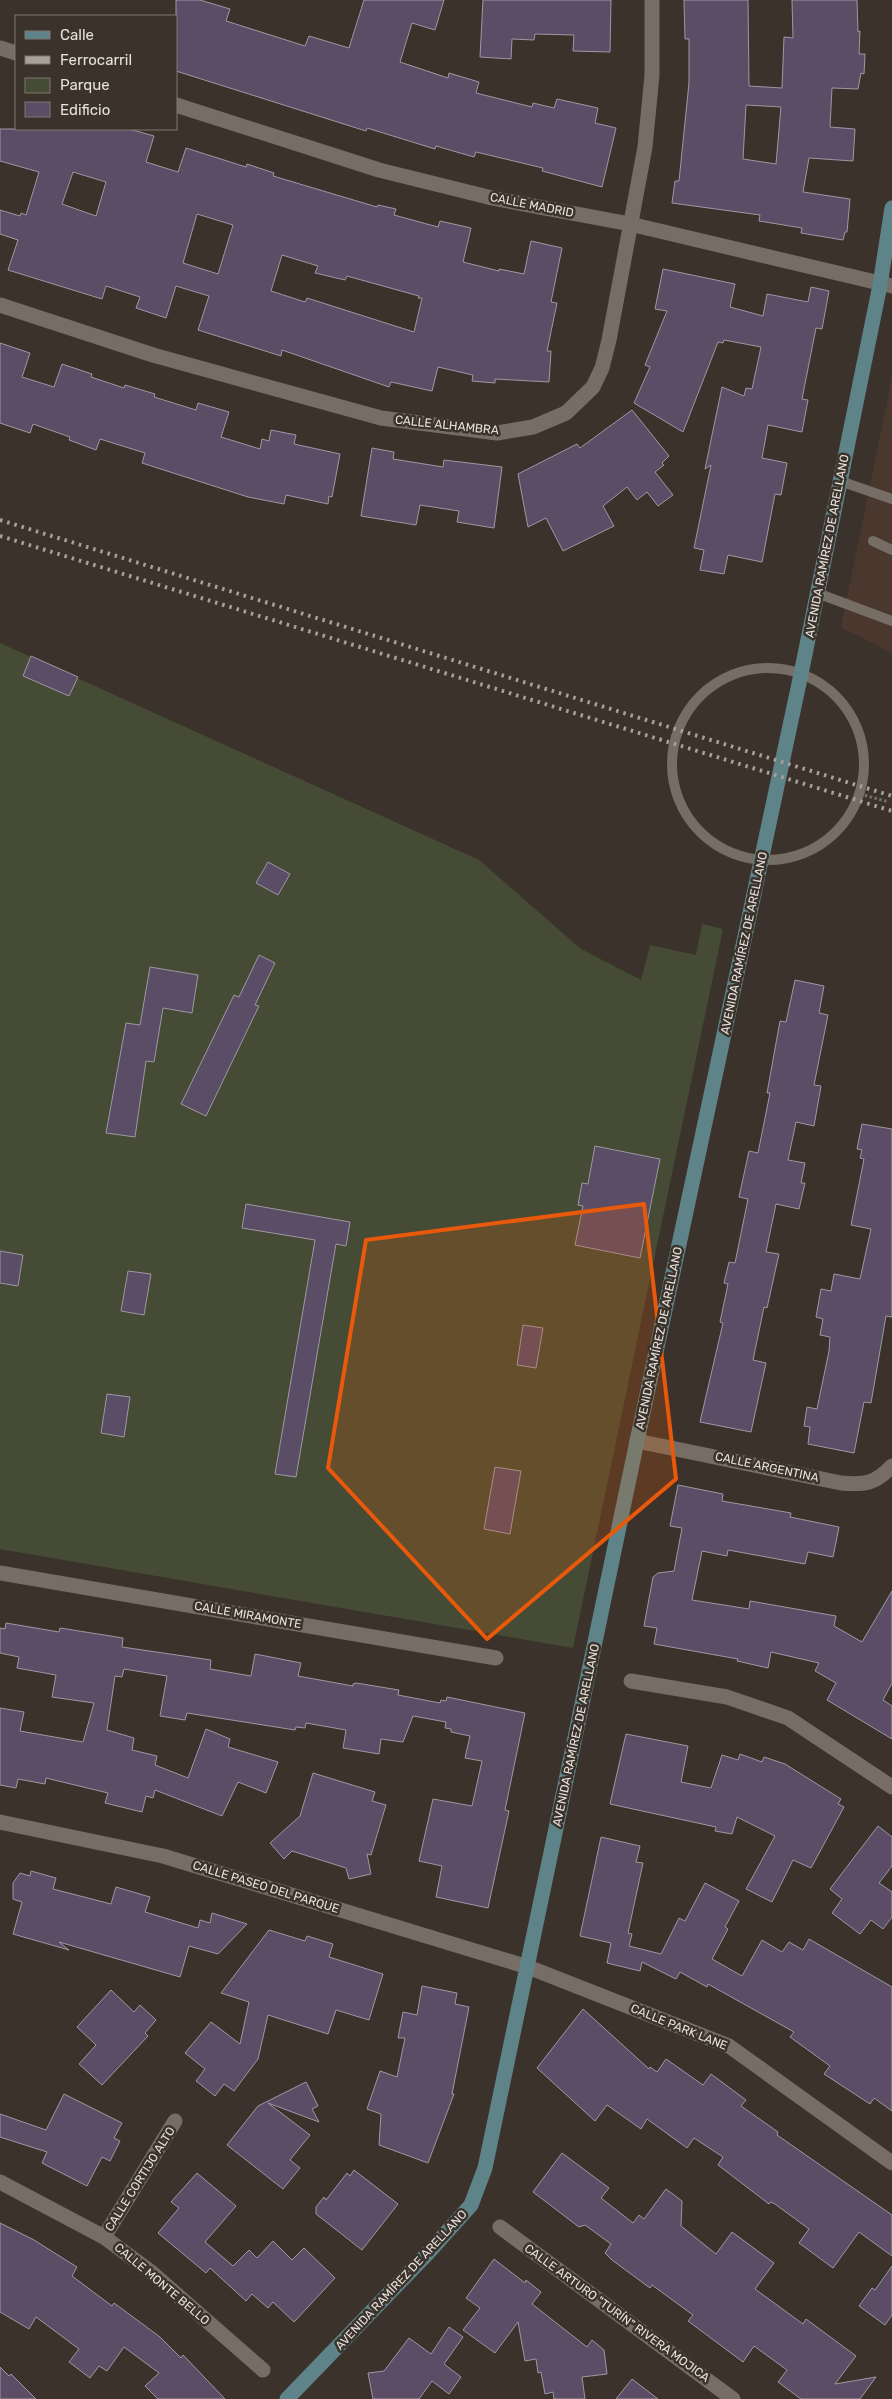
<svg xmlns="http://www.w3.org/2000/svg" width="892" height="2399" viewBox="0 0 892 2399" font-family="Rubik,sans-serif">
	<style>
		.commercial { fill: #4a382e }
		.green { fill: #454b34 }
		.building { fill: #5b4d66; stroke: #9e98a3; fill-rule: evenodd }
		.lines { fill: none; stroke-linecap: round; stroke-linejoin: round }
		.path { stroke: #78716a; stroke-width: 3; stroke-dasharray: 2.5 2.5; stroke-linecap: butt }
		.lane { stroke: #766e64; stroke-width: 10 }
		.street { stroke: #766e64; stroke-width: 15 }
		.secondary { stroke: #5e8388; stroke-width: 15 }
		.rail { stroke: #a7a19a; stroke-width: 4; stroke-dasharray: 2.5 5; stroke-linecap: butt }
		.marked { fill: #e8590c; fill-opacity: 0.2; stroke: #e8590c; stroke-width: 4; stroke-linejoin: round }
		.labels { text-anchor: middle; stroke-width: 5; stroke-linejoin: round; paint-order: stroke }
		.street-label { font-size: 12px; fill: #e5e1db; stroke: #3b332b }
	</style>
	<rect width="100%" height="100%" fill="#3b332b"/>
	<!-- commercial -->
	<polygon class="commercial" points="892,378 892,653 841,627"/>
	<!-- green -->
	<polygon class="green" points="0,643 479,860 581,949 641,980 650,945 696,955 702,924 723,929 573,1648 0,1549"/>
	<!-- building -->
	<g class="building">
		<polygon points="176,0 200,0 230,9 226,21 305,46 309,36 349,48 364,0 444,0 435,30 412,23 400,62 448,78 449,73 479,82 476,93 532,107 533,103 554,108 557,99 598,108 595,123 616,128 602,187 542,171 543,168 476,152 474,157 436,146 435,149 367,128 366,131 176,71"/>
		<polygon points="483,0 611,0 610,52 573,51 574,35 535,34 534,40 512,39 511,59 480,57"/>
		<path d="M684,0h64l1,86 33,2 2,-51 9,1 -1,-38h65l1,32 2,-1 -1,23h6l-1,20 -3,-1 -3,16 -26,-1 -2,39 25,2 -2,32 -44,-3 -6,34 47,7 -3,33h-2l-2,8 -42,-7 1,-5 -43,-7 1,-6 -88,-12 3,-22h4l10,-98v-44h-4zM746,105l35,2 -5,57 -33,-5z"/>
		<path d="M0,129h129l25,7 -8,26 32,10 8,-24 60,19 1,-3 27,9 -1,3 104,31 1,-2 18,4 -2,6 44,12 2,-6 31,7 -8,34 36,9v-2l25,5 7,-33 31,7 -11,54 6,1 -10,48h4l-2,31 -54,-3v4l-23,-2 1,-6 -35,-8 -6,24 -41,-9 -2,5 -107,-37 -1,6 -83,-26 11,-34 -33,-10 -10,32 -30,-10 4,-11 -34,-11 -4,13 -94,-29 10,-30 -18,-6v-24l20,6 1,-3 5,2 13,-43 -39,-11zM73,172l33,10 -10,34 -34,-12zM197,214l36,11 -15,49 -35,-11zM282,255l36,11 -3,7 30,7 2,-4 72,20 -1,2h4l-8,34 -107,-34 -2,4 -34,-11z"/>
		<polygon points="663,269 735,284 730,307 763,316 767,294 808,302 811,287 829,291 822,329 816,328 802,399 808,400 802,432 768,425 762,458 787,463 781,495 775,494 762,562 728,555 724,574 700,570 704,550 694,548 711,465 705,469 722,387 744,396 746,388 752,389 761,347 724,340 723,343 718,342 683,432 634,403 650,367 645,365 667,311 655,309"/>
		<polygon points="0,343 30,353 22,377 54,387 62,364 92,374 91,377 124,388 125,385 155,394 154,397 196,410 198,403 229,412 221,437 260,449 262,439 269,441 271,430 296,435 294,444 340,454 332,497 329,496 328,504 286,495 284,504 248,497 142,463 145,453 100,439 96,450 69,440 70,437 33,424 30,433 0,423"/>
		<polygon points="632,410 669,456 662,463 664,465 655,472 673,495 658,506 647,492 637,500 627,487 603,506 614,526 563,551 546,518 528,527 518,474 577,444 580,448"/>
		<polygon points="372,448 394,452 393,459 443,467 444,460 502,467 494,528 457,522 459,511 420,505 416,525 361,516"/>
		<polygon points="31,656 78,677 69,696 23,676"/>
		<polygon points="268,862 290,874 278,895 256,883"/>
		<polygon points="259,955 275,963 255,1005 259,1006 206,1116 181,1104 234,995 239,997"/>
		<polygon points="150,967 198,975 192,1013 163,1008 154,1062 146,1061 135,1137 106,1133 126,1023 140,1025"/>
		<polygon points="795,980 824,986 819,1013 828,1015 814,1085 821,1086 814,1126 796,1122 788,1160 805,1163 801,1183 805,1183 799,1209 776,1204 766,1252 779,1254 767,1308 764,1307 753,1360 766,1363 751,1432 700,1422 723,1323 720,1322 728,1284 724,1283 729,1262 735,1263 748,1199 739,1197 749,1151 758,1153 770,1093 767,1093 780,1021 786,1022"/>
		<polygon points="862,1124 892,1129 892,1317 886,1316 871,1403 864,1402 854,1453 808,1444 810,1427 804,1426 807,1407 817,1409 829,1351 830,1337 820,1335 823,1319 816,1317 821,1289 831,1291 834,1274 860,1279 871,1229 851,1225 864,1159 860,1158 862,1150 857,1149"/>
		<polygon points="595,1146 660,1159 640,1258 575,1245 583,1206 578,1205 582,1183 588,1184"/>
		<polygon points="246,1204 350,1222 346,1246 336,1244 296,1477 275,1474 315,1240 242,1228"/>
		<polygon points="0,1251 23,1255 18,1286 0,1283"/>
		<polygon points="128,1271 151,1274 144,1315 121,1311"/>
		<polygon points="523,1325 543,1328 536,1368 517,1365"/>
		<polygon points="107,1394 130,1397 124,1437 101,1433"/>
		<polygon points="495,1467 521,1471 510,1534 484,1529"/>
		<polygon points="678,1485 723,1494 722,1501 791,1513 790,1517 839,1527 833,1557 808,1552 805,1564 728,1550 727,1556 702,1551 692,1600 749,1609 750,1601 836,1616 834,1626 862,1642 892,1591 892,1683 883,1700 892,1706 892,1739 827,1700 836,1683 815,1671 819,1663 771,1652 768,1668 737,1661 738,1659 654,1644 657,1628 644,1626 653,1577 658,1573 674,1571 682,1528 670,1526"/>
		<polygon points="6,1623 59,1632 60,1628 123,1638 122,1647 211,1660 210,1669 251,1676 255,1654 301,1663 298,1676 353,1686 353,1684 356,1683 399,1690 398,1695 440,1703 441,1700 446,1701 447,1697 525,1713 505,1810 509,1811 488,1908 436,1897 442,1866 419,1861 433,1799 472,1806 482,1761 465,1758 470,1736 451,1732 451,1729 445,1728 446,1722 413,1716 403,1742 381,1739 379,1754 343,1748 346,1730 306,1723 305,1728 296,1727 295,1730 187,1713 185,1720 160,1716 167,1676 124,1669 122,1677 115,1676 107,1730 134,1738 132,1750 157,1756 155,1765 188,1778 206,1729 230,1739 228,1747 278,1762 266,1793 238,1782 222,1816 155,1790 153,1798 146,1796 142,1812 105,1803 108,1793 46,1778 45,1784 18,1779 16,1788 0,1785 0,1708 24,1712 20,1731 83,1742 94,1703 52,1697 56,1675 17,1668 19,1657 0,1653 0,1628 5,1629"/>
		<polygon points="626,1734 688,1746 681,1782 711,1788 722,1755 738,1760 740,1754 762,1762 764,1757 785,1764 841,1799 838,1804 844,1807 811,1868 793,1860 772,1902 746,1889 775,1836 737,1817 732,1834 715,1831 716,1827 610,1804"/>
		<polygon points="313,1773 375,1792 372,1801 386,1805 371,1855 367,1854 371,1874 349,1879 346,1868 292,1851 284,1859 270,1843 300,1816"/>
		<polygon points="878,1826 892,1837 892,1866 879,1883 892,1892 892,1917 883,1929 871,1920 860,1934 832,1913 842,1899 830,1889"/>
		<polygon points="601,1837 640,1846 636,1862 643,1863 628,1933 632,1934 629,1946 661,1954 679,1918 685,1921 705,1883 739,1901 725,1927 728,1929 712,1959 742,1976 762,1940 782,1952 789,1942 803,1950 809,1939 892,1987 892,2111 874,2098 870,2104 824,2074 830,2066 790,2037 794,2032 708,1984 707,1987 680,1972 676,1979 642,1962 640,1971 607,1963 611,1943 580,1936"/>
		<polygon points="31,1871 56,1878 53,1889 111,1904 116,1887 150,1897 145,1912 198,1928 200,1920 210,1923 212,1913 247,1924 218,1954 189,1946 180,1977 59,1942 69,1950 13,1934 22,1902 13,1899 13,1883 20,1873 30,1876"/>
		<polygon points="269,1930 305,1941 307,1936 333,1944 329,1957 383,1974 369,2020 336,2010 328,2034 268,2015 258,2059 234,2091 224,2084 215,2096 196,2081 205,2069 185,2053 211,2022 240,2044 249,2002 221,1993"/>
		<polygon points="422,1986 457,1993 455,2004 469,2007 452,2094 454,2094 428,2163 379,2145 381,2114 367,2109 380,2071 397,2077 405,2038 398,2038 403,2012 417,2015"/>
		<polygon points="111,1990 134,2012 140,2005 156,2020 145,2033 148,2036 102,2085 79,2064 96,2045 77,2027"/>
		<polygon points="583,2009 649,2069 650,2067 657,2072 666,2059 703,2085 711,2074 746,2100 741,2106 778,2132 777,2135 892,2215 892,2256 859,2232 833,2268 799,2243 809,2229 775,2204 771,2202 769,2204 718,2165 723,2157 694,2138 687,2148 647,2119 641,2129 607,2105 595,2121 537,2068"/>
		<polygon points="306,2082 318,2106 312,2109 319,2122 268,2103 310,2135 290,2160 300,2168 283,2189 227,2145 258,2106"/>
		<polygon points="64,2094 122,2123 114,2138 120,2141 110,2161 102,2157 87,2186 42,2163 47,2152 0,2137 0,2114 46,2130"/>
		<polygon points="562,2153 609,2188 601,2198 633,2223 639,2215 644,2219 666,2189 682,2201 681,2226 716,2254 732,2232 774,2263 755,2289 803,2324 806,2319 856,2356 835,2384 876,2377 860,2399 801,2399 778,2382 787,2370 754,2346 743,2362 688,2321 693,2315 652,2285 650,2288 612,2260 605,2253 611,2244 585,2225 579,2227 533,2192"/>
		<polygon points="354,2170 398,2204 362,2250 316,2214 316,2207 324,2197 326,2200 347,2173 350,2176"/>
		<polygon points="197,2173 236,2206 205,2242 233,2266 249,2250 257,2258 273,2241 292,2260 304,2248 335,2278 294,2322 273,2302 268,2308 252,2294 246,2301 210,2268 206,2273 158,2233 179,2208 171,2202"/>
		<polygon points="0,2223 34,2240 77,2267 72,2276 112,2306 114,2303 160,2337 181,2358 183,2355 225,2399 158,2399 145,2386 159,2373 124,2347 107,2371 99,2366 90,2378 69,2362 79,2349 36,2317 29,2329 0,2312"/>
		<polygon points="494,2259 525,2283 526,2280 541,2292 532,2304 587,2347 592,2340 604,2350 607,2374 582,2377 585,2399 554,2399 553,2392 545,2394 541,2372 538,2373 536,2359 525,2361 518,2322 495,2353 463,2330 480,2308 466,2298"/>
		<polygon points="892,2266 892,2315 885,2325 859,2306 872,2288 875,2290"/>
		<polygon points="449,2327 463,2337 444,2364 461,2377 449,2394 432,2381 419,2399 373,2399 368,2373 384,2371 409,2338 431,2354"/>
		<polygon points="0,2367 9,2376 11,2374 36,2399 0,2399"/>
		<polygon points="632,2379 658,2399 616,2399"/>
	</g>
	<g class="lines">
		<!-- path -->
		<polyline class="path" points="860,794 889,802"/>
		<!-- lane -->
		<g class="lane">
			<polyline points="840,481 892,499"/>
			<polyline points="873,541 892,550"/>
			<polyline points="817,593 892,621"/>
			<circle cx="768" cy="764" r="96"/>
		</g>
		<!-- street -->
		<g class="street">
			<polyline points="0,48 16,53"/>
			<polyline points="176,105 379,170 492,198 630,224 892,286"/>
			<polyline points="0,305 153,355 381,418 497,433 533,427 566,413 593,387 602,368 609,340 645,147 652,75 652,0"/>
			<path d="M637,1441l204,42c24,2 34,1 51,-17"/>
			<polyline points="0,1573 496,1658"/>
			<polyline points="631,1681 727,1697 788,1718 892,1787"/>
			<polyline points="0,1822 163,1856 528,1967 729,2046 892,2163"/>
			<polyline points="0,2182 104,2237 151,2272 263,2370"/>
			<polyline points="500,2227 733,2399"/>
			<polyline points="104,2237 175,2121"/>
		</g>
		<!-- secondary -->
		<polyline class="secondary" points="287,2399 428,2253 471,2205 485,2168 637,1441 801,674 880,285 892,208"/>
		<!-- rail -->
		<g class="rail">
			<polyline points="0,520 892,796"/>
			<polyline points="0,536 892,811"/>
		</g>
	</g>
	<!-- marked area -->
	<path class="marked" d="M644,1204l32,275 -189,160 -159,-171 38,-228z"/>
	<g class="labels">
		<!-- street labels -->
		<g class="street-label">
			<text transform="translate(532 205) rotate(11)" y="4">CALLE MADRID</text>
			<text transform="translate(447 425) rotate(6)" y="4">CALLE ALHAMBRA</text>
			<text transform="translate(827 546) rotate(-79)" y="4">AVENIDA RAMÍREZ DE ARELLANO</text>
			<text transform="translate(744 943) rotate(-78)" y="4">AVENIDA RAMÍREZ DE ARELLANO</text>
			<text transform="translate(659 1338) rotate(-78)" y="4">AVENIDA RAMÍREZ DE ARELLANO</text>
			<text transform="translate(767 1467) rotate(12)" y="4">CALLE ARGENTINA</text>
			<text transform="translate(248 1615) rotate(10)" y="4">CALLE MIRAMONTE</text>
			<text transform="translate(576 1735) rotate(-78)" y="4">AVENIDA RAMÍREZ DE ARELLANO</text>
			<text transform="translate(266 1887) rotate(17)" y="4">CALLE PASEO DEL PARQUE</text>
			<text transform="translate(679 2027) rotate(22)" y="4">CALLE PARK LANE</text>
			<text transform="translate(140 2179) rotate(-58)" y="4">CALLE CORTIJO ALTO</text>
			<text transform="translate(401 2280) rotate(-47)" y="4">AVENIDA RAMÍREZ DE ARELLANO</text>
			<text transform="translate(162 2284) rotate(40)" y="4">CALLE MONTE BELLO</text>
			<text transform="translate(617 2313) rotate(36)" y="4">CALLE ARTURO "TURÍN" RIVERA MOJICA</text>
		</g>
	</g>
	<!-- legend -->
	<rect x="15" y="15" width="162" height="115" fill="#3b332b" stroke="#7f7971"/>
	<rect x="25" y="31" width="25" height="8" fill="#5e8388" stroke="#7f7971"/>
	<text x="60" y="40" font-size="15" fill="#e5e1db">Calle</text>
	<rect x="25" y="56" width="25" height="8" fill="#a7a19a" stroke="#7f7971"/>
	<text x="60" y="65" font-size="15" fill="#e5e1db">Ferrocarril</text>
	<rect x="25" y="78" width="25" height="15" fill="#454b34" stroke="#7f7971"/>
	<text x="60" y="90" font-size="15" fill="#e5e1db">Parque</text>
	<rect x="25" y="102" width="25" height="15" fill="#5b4d66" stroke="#7f7971"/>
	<text x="60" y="115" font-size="15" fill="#e5e1db">Edificio</text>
</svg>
